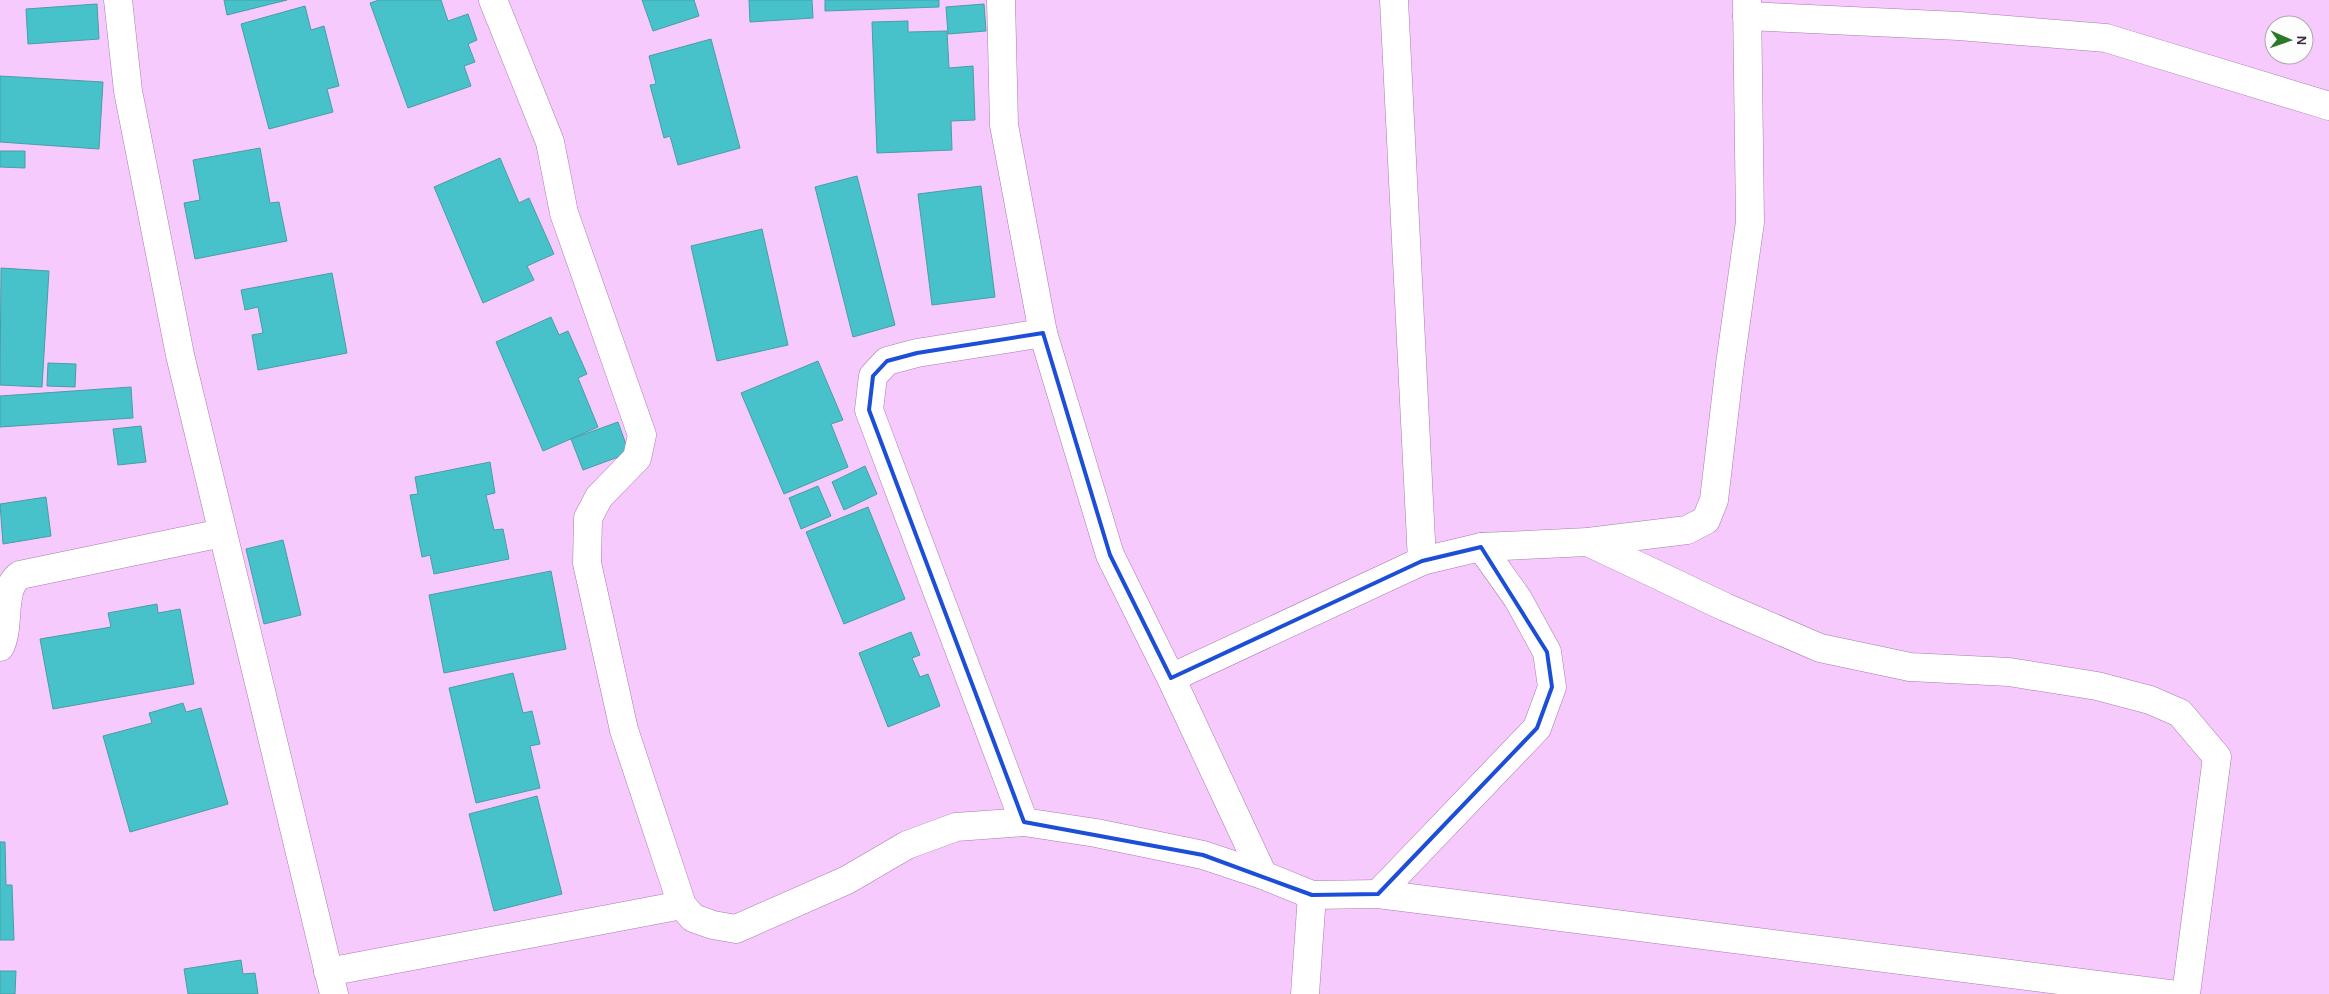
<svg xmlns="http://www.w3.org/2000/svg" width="2329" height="994" viewBox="0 0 2329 994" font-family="Karla,sans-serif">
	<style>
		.building { fill: #47c1ca; stroke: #489ea5 }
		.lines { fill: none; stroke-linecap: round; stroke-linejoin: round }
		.street-casing { stroke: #a67dab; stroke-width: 29 }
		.street { stroke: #fff; stroke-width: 28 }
		.marked { fill: none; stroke: #1d4ed8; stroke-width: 4; stroke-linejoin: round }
	</style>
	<rect width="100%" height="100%" fill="#f7cafd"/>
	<!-- building -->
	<g class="building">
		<polygon points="224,0 287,0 227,15"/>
		<polygon points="379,0 441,0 448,21 468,14 477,40 468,44 475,62 464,66 471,86 408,108 370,3"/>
		<polygon points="642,0 694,0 699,16 653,31"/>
		<polygon points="749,0 812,0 813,18 750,22"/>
		<polygon points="825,0 939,0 939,7 825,11"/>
		<polygon points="97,4 99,39 28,44 26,9"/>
		<polygon points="984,4 986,31 948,34 946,7"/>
		<polygon points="305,6 311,30 324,26 339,86 327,89 333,112 269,129 241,24"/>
		<polygon points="908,21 908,32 947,31 949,68 973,66 975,120 951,121 952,150 877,153 872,22"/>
		<polygon points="711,39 740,148 678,165 670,136 664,138 650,85 656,84 649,56"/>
		<polygon points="0,76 103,82 99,149 0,142"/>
		<polygon points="260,148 270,203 279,202 287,241 195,259 184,203 200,200 193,160"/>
		<polygon points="0,151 25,151 25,168 0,167"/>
		<polygon points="500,158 519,203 529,198 554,254 527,266 534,280 483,303 434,187"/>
		<polygon points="857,176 895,325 853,337 815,187"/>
		<polygon points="981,186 995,297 932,305 918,194"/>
		<polygon points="762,229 788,345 717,361 691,246"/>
		<polygon points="1,268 49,271 42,387 0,385"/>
		<polygon points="332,273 347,353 258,370 252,335 263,333 258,307 245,310 241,290"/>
		<polygon points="551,317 559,335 568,331 587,374 578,378 598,427 543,451 496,342"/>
		<polygon points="818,361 843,420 831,424 848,467 784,494 741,393"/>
		<polygon points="48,363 76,364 75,387 47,386"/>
		<polygon points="131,387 133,418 0,427 0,396"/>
		<polygon points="618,422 629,453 583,470 571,439"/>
		<polygon points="141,426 146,462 118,465 113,429"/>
		<polygon points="490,462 495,493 486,495 494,530 503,529 509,559 434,574 430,555 422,557 410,495 418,494 415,477"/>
		<polygon points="865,466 877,494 844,510 832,482"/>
		<polygon points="818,486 831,516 801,529 789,498"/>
		<polygon points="46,497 51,536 3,544 0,504"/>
		<polygon points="868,507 905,599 844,624 806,532"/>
		<polygon points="283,540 301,615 264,624 246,549"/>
		<polygon points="551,571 566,649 444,673 429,595"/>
		<polygon points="157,604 158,613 180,609 194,684 53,709 40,639 111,627 108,613"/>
		<polygon points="911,632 920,655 912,658 920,677 928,674 940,706 888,727 859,653"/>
		<polygon points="513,673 523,713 532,711 540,744 530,746 540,788 476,803 449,688"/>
		<polygon points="183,703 186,712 201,708 228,804 130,832 103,736 152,723 149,713"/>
		<polygon points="537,796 562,894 494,911 469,814"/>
		<polygon points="0,842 5,842 6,885 12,885 14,940 0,940"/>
		<polygon points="241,960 243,974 255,973 258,994 188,994 184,969"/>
		<polygon points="0,971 16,971 15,994 0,994"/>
	</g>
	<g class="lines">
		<defs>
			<g id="street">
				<polyline points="118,0 128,91 180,355 334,994"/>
				<polyline points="493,0 550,142 564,213 642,435 637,458 599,497 588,518 587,563 624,730 682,905 693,918 713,925 736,929 847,880 907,845 956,827 1024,822 1096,833 1203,855 1263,875"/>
				<polyline points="1001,0 1004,125 1043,333 1110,555 1171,678 1263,875 1312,895 1378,894 2169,994"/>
				<polyline points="1394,0 1422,561"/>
				<polyline points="1747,16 1959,26 2106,38 2329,106"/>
				<polyline points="1588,542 1725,607 1820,648 1910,667 2009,672 2097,686 2150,700 2180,713 2217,757 2186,994"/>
				<path d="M0,647c11,-22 0,-58 20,-72l202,-42"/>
				<polyline points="1171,678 1422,561 1481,547 1588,542 1687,530 1706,520 1714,500 1730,364 1750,222 1747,0"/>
				<polyline points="1024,822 869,410 873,376 887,361 917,353 1043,333"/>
				<polyline points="1378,894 1537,728 1552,687 1547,652 1518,599 1481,547"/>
				<polyline points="328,972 682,905"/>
				<polyline points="1305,994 1312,895"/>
			</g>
		</defs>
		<!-- street casing -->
		<use href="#street" class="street-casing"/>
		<!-- street -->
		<use href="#street" class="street"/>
	</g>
	<!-- marked area -->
	<path class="marked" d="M1043,333l67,222 61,123 251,-117 59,-14 66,105 5,35 -15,41 -159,166 -66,1 -109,-40 -179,-33 -155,-412 4,-34 14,-15 30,-8z"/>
	<!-- north arrow -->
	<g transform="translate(2289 40) rotate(92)"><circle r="24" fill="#fdfdfd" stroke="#b0a9b1"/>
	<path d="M0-4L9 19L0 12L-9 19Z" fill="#287a26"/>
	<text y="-8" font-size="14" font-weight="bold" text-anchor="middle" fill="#3c2b3e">N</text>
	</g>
</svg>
